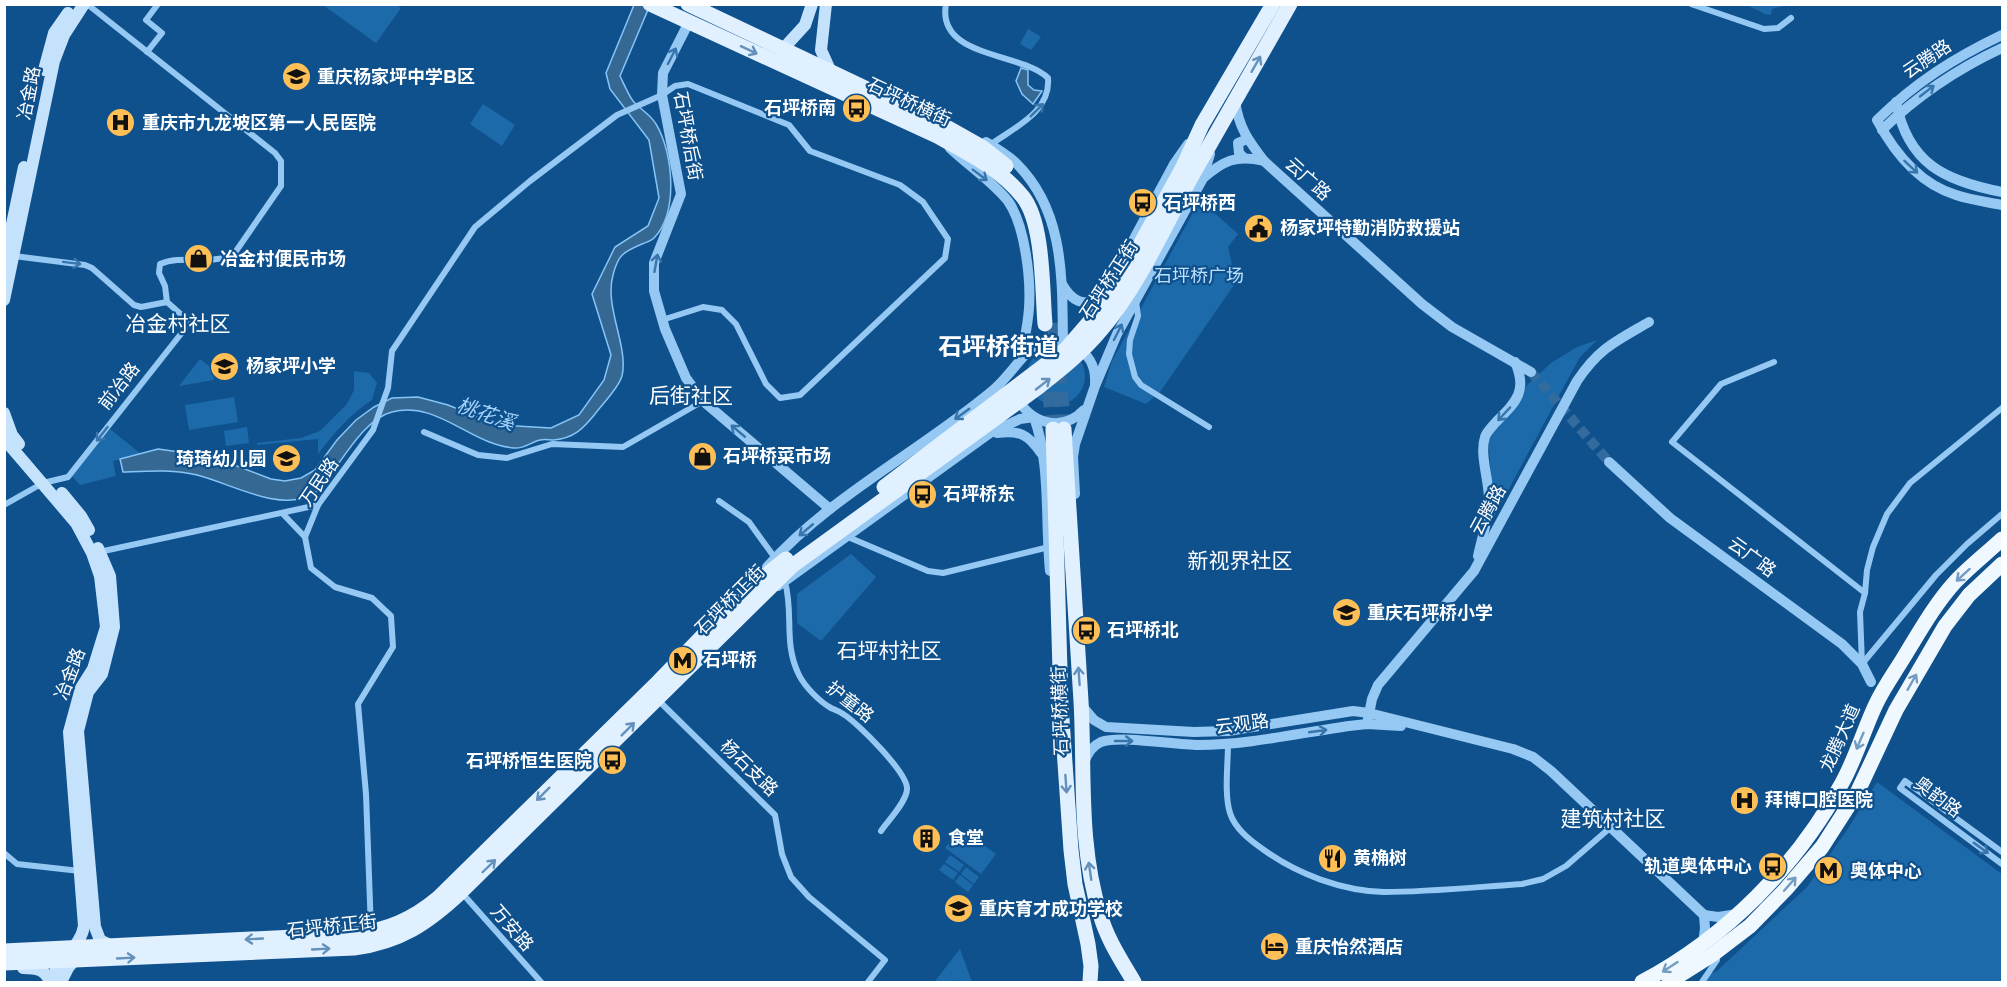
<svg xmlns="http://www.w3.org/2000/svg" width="2007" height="987" viewBox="0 0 2007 987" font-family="Montserrat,'Noto Sans SC',sans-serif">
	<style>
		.green { fill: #1d6aab }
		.water { fill: #366894; stroke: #86c5f7; stroke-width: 1.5 }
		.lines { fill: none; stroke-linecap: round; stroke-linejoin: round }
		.tertiary-tunnel { stroke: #336b9e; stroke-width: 10; stroke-dasharray: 10 5; stroke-linecap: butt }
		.primary-tunnel { stroke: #336b9e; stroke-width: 15; stroke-dasharray: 15 8; stroke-linecap: butt }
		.minor { stroke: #95c8f3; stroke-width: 6 }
		.tertiary { stroke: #95c8f3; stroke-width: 10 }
		.secondary { stroke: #c5e2fd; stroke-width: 12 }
		.primary { stroke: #e1f0ff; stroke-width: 15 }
		.trunk { stroke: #f0f8ff; stroke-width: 15 }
		.primary-bridge { stroke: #e1f0ff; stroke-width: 15 }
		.oneway { stroke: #6391bb }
		.oneway2 { stroke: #3775ac }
		.oneway3 { stroke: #749cc0 }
		.labels { text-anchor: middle; stroke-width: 4.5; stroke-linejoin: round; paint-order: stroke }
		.street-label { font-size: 18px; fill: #fff; stroke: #0f518d }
		.poi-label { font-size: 18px; font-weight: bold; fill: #fff; stroke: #0f518d; text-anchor: start }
		.park-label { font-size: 18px; fill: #bde0fe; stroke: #0f518d }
		.water-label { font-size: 20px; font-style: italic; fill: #a1d2fa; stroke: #0f518d }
		.quarter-label { font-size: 21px; fill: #fff; stroke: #0f518d }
		.district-label { font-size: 24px; font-weight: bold; fill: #fff; stroke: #0f518d }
	</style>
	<rect width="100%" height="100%" fill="#0f518d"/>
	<!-- green -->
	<g class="green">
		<polygon points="395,4 401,8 376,43 323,5"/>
		<polygon points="1747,5 1788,5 1772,9 1771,15 1765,14"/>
		<polygon points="1028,29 1041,37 1031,50 1020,44"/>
		<polygon points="483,104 515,125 502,146 470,124"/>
		<polygon points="1200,200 1238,234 1228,247 1236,282 1160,392 1146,404 1104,387 1112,361"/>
		<polygon points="1597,340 1580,357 1569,377 1490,524 1492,496 1489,448 1489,441 1493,433 1521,400 1526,386 1551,363 1577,347"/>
		<circle cx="1056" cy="376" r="29"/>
		<polygon points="200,359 213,369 214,380 179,386"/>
		<path d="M354,371l15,2 8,10 -5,17c-22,14 -38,33 -54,54v-15l-61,6v-2l44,-5 19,-7 27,-27 7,-14z"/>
		<polygon points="234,397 238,422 189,430 185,405"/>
		<polygon points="247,427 249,443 226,446 224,431"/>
		<polygon points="110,429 141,454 113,461 116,476 80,485 72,476"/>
		<polygon points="851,554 876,577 821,641 797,623 797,594"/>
		<polygon points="1877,782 2002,874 2002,982 1697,982 1718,970 1807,887 1847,830"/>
		<polygon points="960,828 996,854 981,874 945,848"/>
		<polygon points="950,855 964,865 959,872 945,862"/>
		<polygon points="944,864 958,873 953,880 939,870"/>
		<polygon points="966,867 979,877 974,884 961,874"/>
		<polygon points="960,875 973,885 968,892 955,882"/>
		<polygon points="960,949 972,982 961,982 957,980 955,982 937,982 935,981"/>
	</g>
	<!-- water -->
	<g class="water">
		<path d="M634,5h16l-30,71c4,8 8,18 13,25 7,8 18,14 23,23 17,28 23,88 -2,114 -3,3 -7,4 -12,6 -19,8 -24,11 -29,31 -9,32 16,72 9,101 -4,13 -19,27 -27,38 -12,15 -21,24 -41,26 -5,0 -10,-1 -14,0 -9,2 -16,9 -26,8 -43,-3 -77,-48 -122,-36 -25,6 -46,42 -61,62 -5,7 -11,16 -18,20 -33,19 -83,-11 -116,-19 -24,-6 -49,-4 -74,-3l-3,-13 38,-10 22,3 49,11 42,16 14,2 16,-3 14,-8 22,-30 19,-20 18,-13 18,-9 26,-1 30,8 50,20 53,3 28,-13 25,-35 7,-25 -19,-61 23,-47 33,-21 11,-28 -10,-58 -39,-51 -4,-16z"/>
		<polygon points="1021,68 1028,70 1028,85 1034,90 1042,91 1033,104 1022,94 1016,81"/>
	</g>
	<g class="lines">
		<!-- tertiary-tunnel -->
		<polyline class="tertiary-tunnel" points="1531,372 1609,462"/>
		<!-- primary-tunnel -->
		<g class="primary-tunnel">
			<polyline points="1054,323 1064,429"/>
			<polyline points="1048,369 1053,429"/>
		</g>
		<!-- minor -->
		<g class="minor">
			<path d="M87,4l188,149 6,8v25l-47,68c-23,12 -51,0 -74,10l-1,9 6,13 2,16"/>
			<path d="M946,4c-10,54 75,48 102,74 3,34 -33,49 -58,67"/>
			<polyline points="1691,4 1764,29 1778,28 1791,18"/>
			<polyline points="147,52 162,33 146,20 158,4"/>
			<polyline points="1136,301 1138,316 1130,340 1129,354 1135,377 1141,385 1209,427"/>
			<polyline points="1774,362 1721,384 1672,442 1865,593"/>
			<polyline points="424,432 478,455 507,458 552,444 623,447 703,401"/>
			<polyline points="719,501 749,522 775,558"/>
			<polyline points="4,505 43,483 68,477 184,330 187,323 184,317 167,302 141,307 134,305 92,268 85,265 14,256"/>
			<polyline points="283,514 305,537"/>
			<polyline points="848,537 928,571 943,573 1049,547"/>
			<polyline points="99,552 318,505"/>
			<path d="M785,582c9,32 -2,61 14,93 6,12 21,27 32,33 4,2 8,3 12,6 14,8 65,59 64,75 0,12 -19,32 -26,42"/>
			<polyline points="1862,664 1860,612 1865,593 1867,570 1873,547 1887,514 1910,483 2002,408"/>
			<polyline points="1862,664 1936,575 1967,544 2002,514"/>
			<polyline points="657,699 775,815 782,854 791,877 809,897 885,960 868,982"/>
			<path d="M1228,744c0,20 -4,50 2,69 5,16 21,28 34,37 33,24 78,41 120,42 45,0 92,-5 138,-8l21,-5 23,-13 45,-39"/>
			<polyline points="2002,852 1905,781 1900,788 2002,864"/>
			<polyline points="4,853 17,864 80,871"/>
			<polyline points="462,893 541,982"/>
			<polyline points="371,930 366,794 358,704 393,647 391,616 372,598 335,587 311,568 305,537 318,505 373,430 388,388 392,351 475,227 530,181 617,115 662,95 675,86 688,84 789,125 810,151 900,185 923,202 948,239 945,258 800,395 780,398 766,384 736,324 722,310 703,307 662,320"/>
			<polyline points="1702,982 1717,960"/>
		</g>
		<!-- tertiary -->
		<g class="tertiary">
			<polyline points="689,22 663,73 662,95 681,194 654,263 654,291 665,329 686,378 703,401 830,509"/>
			<path d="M2002,35c-48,23 -86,47 -125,85 17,32 43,64 79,75 15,5 31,7 46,10"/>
			<path d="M1896,102c12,62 49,79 106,90"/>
			<path d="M1882,130c36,-35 75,-61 120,-82"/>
			<path d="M986,142c10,6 22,13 30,21 49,48 46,116 47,179"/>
			<path d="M950,148c19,18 42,33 58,53 17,24 23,78 21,107 -1,17 -5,33 -8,50"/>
			<polyline points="1243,157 1239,153 1238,143 1247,139"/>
			<polyline points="1264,161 1422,304 1452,327 1531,372"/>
			<path d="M1202,179c21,-18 34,-25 62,-18 -16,-21 -25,-33 -29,-60"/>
			<path d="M1062,284c9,16 22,25 38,12"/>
			<polyline points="1096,305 1105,293 1174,164 1188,144"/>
			<path d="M1016,396c14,28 46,37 68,14"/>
			<path d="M1034,417c17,48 11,104 16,154"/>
			<path d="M997,433c22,-3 31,1 44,20"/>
			<polyline points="1609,462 1670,518 1842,644 1862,664 1871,682"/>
			<polyline points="1075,494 1073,457 1075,444 1095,386 1117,334 1202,180 1210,154"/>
			<path d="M1478,556c4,-18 10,-36 11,-54 1,-19 -10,-47 -4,-65 2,-6 7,-10 11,-15 20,-20 32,-31 19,-60"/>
			<path d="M767,567c63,-71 152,-115 225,-176 15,-12 26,-31 41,-44 28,-14 64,1 62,36"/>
			<polyline points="778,586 990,433 1020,419 1034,417"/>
			<polyline points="1082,706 1094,720 1106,727 1194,732 1228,731 1353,711 1369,713 1513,749 1533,757 1551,771 1704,915"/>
			<path d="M1367,724l5,-25 6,-14 96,-114 103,-190c22,-33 39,-40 72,-59"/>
			<path d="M1084,763c3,-9 8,-17 17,-21 20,-7 73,3 97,3 50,0 101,-12 151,-19l18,-2 34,2"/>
			<polyline points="1703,944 1705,928 1704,915 1718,917 1738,914"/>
		</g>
		<!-- secondary -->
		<g class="secondary">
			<polyline points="826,4 821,50 830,70"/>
			<polyline points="783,49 805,25 812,4"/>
			<polyline points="44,70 54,33 68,13"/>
			<polyline points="4,262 24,167"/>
			<polyline points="4,300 54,61 64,35 84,4"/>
			<polyline points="4,413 12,435 19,444"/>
			<path d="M4,436l2,5 70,82 16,30 8,23 6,51 -13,42 -12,19 -12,44 15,194c-4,24 -28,31 -32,56"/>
			<polyline points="62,493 81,516 89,530"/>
			<polyline points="98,548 110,576 114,627 102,674 88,692 78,731 95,927 100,940 112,946"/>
			<path d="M23,968c14,0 22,1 27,14"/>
			<polyline points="61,982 68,968 78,956"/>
		</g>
		<!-- primary -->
		<g class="primary">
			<path d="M650,4l287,132c31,17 64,33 86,61 21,27 19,93 22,127"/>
			<polyline points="688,4 943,125 982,147 1006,166"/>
			<polyline points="1182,169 1202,125 1273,4"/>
			<polyline points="1193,174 1290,4"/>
			<polyline points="1053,429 1061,705 1071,850 1075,884 1088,944 1091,966 1090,982"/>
			<path d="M1064,429c5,90 11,181 17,272 4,71 -3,143 19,213 7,25 21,46 34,68"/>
			<path d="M4,951l351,-17c33,-4 58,-15 83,-36l221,-217 89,-92 38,-30"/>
			<path d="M4,963l350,-15c46,-6 74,-25 107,-56l331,-326"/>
		</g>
		<!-- trunk -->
		<g class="trunk">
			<path d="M1642,982c83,-44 155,-116 200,-199 14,-25 22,-54 34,-79 8,-17 19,-32 28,-47 16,-26 31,-53 51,-75 14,-15 32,-29 47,-43"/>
			<polyline points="1669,982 1712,955 1750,926 1786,889 1822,847 1858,791 1896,710 1945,626 1969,595 2002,564"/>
		</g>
		<!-- primary-bridge -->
		<g class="primary-bridge">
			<polyline points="884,487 1066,349 1111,297 1182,169"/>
			<path d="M792,566l244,-177c23,-18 46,-36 65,-59 37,-43 65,-106 92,-156"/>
		</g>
	</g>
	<!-- one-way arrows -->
	<defs><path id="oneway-shaft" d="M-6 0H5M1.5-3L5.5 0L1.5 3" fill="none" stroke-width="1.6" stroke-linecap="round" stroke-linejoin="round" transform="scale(1.5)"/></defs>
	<g class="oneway">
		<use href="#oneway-shaft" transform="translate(749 50) rotate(25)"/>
		<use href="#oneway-shaft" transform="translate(1256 64) rotate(-60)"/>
		<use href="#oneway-shaft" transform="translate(1043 384) rotate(-38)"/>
		<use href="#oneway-shaft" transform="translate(1079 676) rotate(-94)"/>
		<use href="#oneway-shaft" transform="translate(628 729) rotate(-45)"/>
		<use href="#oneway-shaft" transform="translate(1066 784) rotate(86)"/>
		<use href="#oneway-shaft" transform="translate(543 794) rotate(135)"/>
		<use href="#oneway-shaft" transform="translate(489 866) rotate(-44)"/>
		<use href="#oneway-shaft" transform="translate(1090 871) rotate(-98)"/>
		<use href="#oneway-shaft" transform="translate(254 939) rotate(177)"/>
		<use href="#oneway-shaft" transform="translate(321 949) rotate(-3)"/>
		<use href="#oneway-shaft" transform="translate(126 958) rotate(-3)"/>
	</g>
	<g class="oneway2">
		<use href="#oneway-shaft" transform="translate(672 56) rotate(-63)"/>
		<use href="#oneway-shaft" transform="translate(1927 91) rotate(-38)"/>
		<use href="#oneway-shaft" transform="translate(1037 110) rotate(-45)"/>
		<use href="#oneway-shaft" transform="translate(1911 167) rotate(43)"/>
		<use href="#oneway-shaft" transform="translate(980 175) rotate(37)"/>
		<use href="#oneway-shaft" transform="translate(72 263) rotate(7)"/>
		<use href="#oneway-shaft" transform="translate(656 263) rotate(-80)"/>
		<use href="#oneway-shaft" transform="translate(1118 332) rotate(-63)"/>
		<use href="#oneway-shaft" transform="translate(962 414) rotate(144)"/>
		<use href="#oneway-shaft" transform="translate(1504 414) rotate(133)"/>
		<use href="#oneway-shaft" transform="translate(738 431) rotate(-140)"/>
		<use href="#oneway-shaft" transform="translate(102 434) rotate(128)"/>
		<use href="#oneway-shaft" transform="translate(806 530) rotate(140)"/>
		<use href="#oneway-shaft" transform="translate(1318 731) rotate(-8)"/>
		<use href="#oneway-shaft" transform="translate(1124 741)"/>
		<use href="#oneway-shaft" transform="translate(1981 848) rotate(36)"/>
	</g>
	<g class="oneway3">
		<use href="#oneway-shaft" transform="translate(1963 575) rotate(138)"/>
		<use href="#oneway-shaft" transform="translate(1912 682) rotate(-60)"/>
		<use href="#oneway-shaft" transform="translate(1860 741) rotate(113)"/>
		<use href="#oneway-shaft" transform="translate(1790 884) rotate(-49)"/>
		<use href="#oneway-shaft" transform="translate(1670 967) rotate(147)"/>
	</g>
	<!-- icons -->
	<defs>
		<symbol id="school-disc" viewBox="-11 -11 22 22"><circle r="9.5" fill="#ffbf57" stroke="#0f518d"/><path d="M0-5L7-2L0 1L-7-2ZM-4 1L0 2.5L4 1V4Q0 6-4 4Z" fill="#111"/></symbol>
		<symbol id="bus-disc" viewBox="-11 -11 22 22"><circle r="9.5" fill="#ffbf57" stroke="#0f518d"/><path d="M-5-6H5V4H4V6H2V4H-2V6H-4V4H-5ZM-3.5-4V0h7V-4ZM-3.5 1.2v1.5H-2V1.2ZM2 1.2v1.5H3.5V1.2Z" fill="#111"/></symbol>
		<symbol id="hospital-disc" viewBox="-11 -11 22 22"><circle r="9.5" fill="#ffbf57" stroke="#0f518d"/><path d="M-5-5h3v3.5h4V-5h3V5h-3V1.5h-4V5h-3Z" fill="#111"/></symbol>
		<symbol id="civic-disc" viewBox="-11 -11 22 22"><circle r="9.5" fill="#ffbf57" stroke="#0f518d"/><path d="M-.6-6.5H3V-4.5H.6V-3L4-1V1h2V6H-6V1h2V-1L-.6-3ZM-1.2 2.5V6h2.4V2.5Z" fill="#111"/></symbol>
		<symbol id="shop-disc" viewBox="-11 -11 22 22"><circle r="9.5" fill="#ffbf57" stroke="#0f518d"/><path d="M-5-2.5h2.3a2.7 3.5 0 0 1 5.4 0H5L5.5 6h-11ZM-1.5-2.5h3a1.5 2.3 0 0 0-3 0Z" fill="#111"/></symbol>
		<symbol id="metro-disc" viewBox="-11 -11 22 22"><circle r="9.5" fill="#ffbf57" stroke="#0f518d"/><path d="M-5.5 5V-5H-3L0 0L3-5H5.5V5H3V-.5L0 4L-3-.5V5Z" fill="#111"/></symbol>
		<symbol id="building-disc" viewBox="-11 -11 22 22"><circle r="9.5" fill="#ffbf57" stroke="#0f518d"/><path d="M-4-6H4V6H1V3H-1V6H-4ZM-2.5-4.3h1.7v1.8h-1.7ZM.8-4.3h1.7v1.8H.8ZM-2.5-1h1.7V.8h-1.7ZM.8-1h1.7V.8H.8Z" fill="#111"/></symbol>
		<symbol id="restaurant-disc" viewBox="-11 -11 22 22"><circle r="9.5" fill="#ffbf57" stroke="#0f518d"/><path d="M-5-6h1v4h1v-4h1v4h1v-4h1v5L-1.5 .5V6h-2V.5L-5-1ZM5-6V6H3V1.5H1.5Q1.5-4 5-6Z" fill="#111"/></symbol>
		<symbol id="hotel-disc" viewBox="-11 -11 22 22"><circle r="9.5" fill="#ffbf57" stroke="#0f518d"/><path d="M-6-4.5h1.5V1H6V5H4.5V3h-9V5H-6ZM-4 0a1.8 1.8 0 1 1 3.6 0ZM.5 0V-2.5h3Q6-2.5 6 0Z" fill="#111"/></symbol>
	</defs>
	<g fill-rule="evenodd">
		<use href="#school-disc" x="280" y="60" width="33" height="33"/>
		<use href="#bus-disc" x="840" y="92" width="33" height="33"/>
		<use href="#hospital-disc" x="104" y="106" width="33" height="33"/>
		<use href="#bus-disc" x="1126" y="186" width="33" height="33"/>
		<use href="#civic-disc" x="1242" y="212" width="33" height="33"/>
		<use href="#shop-disc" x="182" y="242" width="33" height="33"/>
		<use href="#school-disc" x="208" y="350" width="33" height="33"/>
		<use href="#shop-disc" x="686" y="440" width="33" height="33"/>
		<use href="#school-disc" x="270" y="442" width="33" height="33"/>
		<use href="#bus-disc" x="906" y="478" width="33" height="33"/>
		<use href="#school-disc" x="1330" y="596" width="33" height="33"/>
		<use href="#bus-disc" x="1070" y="614" width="33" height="33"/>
		<use href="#metro-disc" x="666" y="644" width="33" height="33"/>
		<use href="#bus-disc" x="596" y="744" width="33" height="33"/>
		<use href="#hospital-disc" x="1728" y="784" width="33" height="33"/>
		<use href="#building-disc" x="910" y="822" width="33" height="33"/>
		<use href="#restaurant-disc" x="1316" y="842" width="33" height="33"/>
		<use href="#bus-disc" x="1756" y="850" width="33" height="33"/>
		<use href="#metro-disc" x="1812" y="854" width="33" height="33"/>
		<use href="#school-disc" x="942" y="892" width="33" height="33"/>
		<use href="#hotel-disc" x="1258" y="930" width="33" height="33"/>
	</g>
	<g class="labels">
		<!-- street labels -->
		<g class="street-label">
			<text transform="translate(1927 59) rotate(-34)" y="6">云腾路</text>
			<text transform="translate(29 93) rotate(-79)" y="6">冶金路</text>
			<text transform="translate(909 102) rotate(25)" y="6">石坪桥横街</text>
			<text transform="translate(688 136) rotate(80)" y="6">石坪桥后街</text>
			<text transform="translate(1308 179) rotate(42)" y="6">云广路</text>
			<text transform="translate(1109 280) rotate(-57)" y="6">石坪桥正街</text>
			<text transform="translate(119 386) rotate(-52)" y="6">前冶路</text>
			<text transform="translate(319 482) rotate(-56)" y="6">万民路</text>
			<text transform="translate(1488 510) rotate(-61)" y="6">云腾路</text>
			<text transform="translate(1752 557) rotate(36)" y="6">云广路</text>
			<text transform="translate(730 600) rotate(-45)" y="6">石坪桥正街</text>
			<text transform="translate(70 674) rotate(-69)" y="6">冶金路</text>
			<text transform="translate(850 702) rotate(38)" y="6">护童路</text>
			<text transform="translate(1060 711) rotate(-92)" y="6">石坪桥横街</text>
			<text transform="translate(1242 724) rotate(-7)" y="6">云观路</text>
			<text transform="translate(1840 738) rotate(-66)" y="6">龙腾大道</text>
			<text transform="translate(749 768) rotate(44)" y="6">杨石支路</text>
			<text transform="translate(1938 797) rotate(37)" y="6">奥韵路</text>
			<text transform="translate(332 926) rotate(-6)" y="6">石坪桥正街</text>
			<text transform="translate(512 928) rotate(49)" y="6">万安路</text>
		</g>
		<!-- poi labels -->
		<g class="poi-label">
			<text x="317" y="83">重庆杨家坪中学B区</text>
			<text x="836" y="114" text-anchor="end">石坪桥南</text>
			<text x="142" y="129">重庆市九龙坡区第一人民医院</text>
			<text x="1164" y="209">石坪桥西</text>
			<text x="1280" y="234">杨家坪特勤消防救援站</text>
			<text x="220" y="265">冶金村便民市场</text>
			<text x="246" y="372">杨家坪小学</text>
			<text x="723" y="462">石坪桥菜市场</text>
			<text x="266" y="465" text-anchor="end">琦琦幼儿园</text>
			<text x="943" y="500">石坪桥东</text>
			<text x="1367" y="619">重庆石坪桥小学</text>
			<text x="1107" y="636">石坪桥北</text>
			<text x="703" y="666">石坪桥</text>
			<text x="592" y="767" text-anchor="end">石坪桥恒生医院</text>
			<text x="1765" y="806">拜博口腔医院</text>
			<text x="948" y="844">食堂</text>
			<text x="1353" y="864">黄桷树</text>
			<text x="1752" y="872" text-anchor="end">轨道奥体中心</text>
			<text x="1850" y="877">奥体中心</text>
			<text x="979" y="915">重庆育才成功学校</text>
			<text x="1295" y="953">重庆怡然酒店</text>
		</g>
		<!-- park labels -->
		<g class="park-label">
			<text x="1199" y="282">石坪桥广场</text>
		</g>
		<!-- water labels -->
		<g class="water-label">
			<text transform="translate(486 414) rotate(19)" y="7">桃花溪</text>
		</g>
		<!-- quarter labels -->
		<g class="quarter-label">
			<text x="178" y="331">冶金村社区</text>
			<text x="691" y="403">后街社区</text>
			<text x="1240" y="568">新视界社区</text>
			<text x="889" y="658">石坪村社区</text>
			<text x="1613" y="826">建筑村社区</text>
		</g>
		<!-- district labels -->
		<g class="district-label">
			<text x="998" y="355">石坪桥街道</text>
		</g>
	</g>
	<!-- border -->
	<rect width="2007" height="987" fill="none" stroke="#ffffff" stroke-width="12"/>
</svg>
